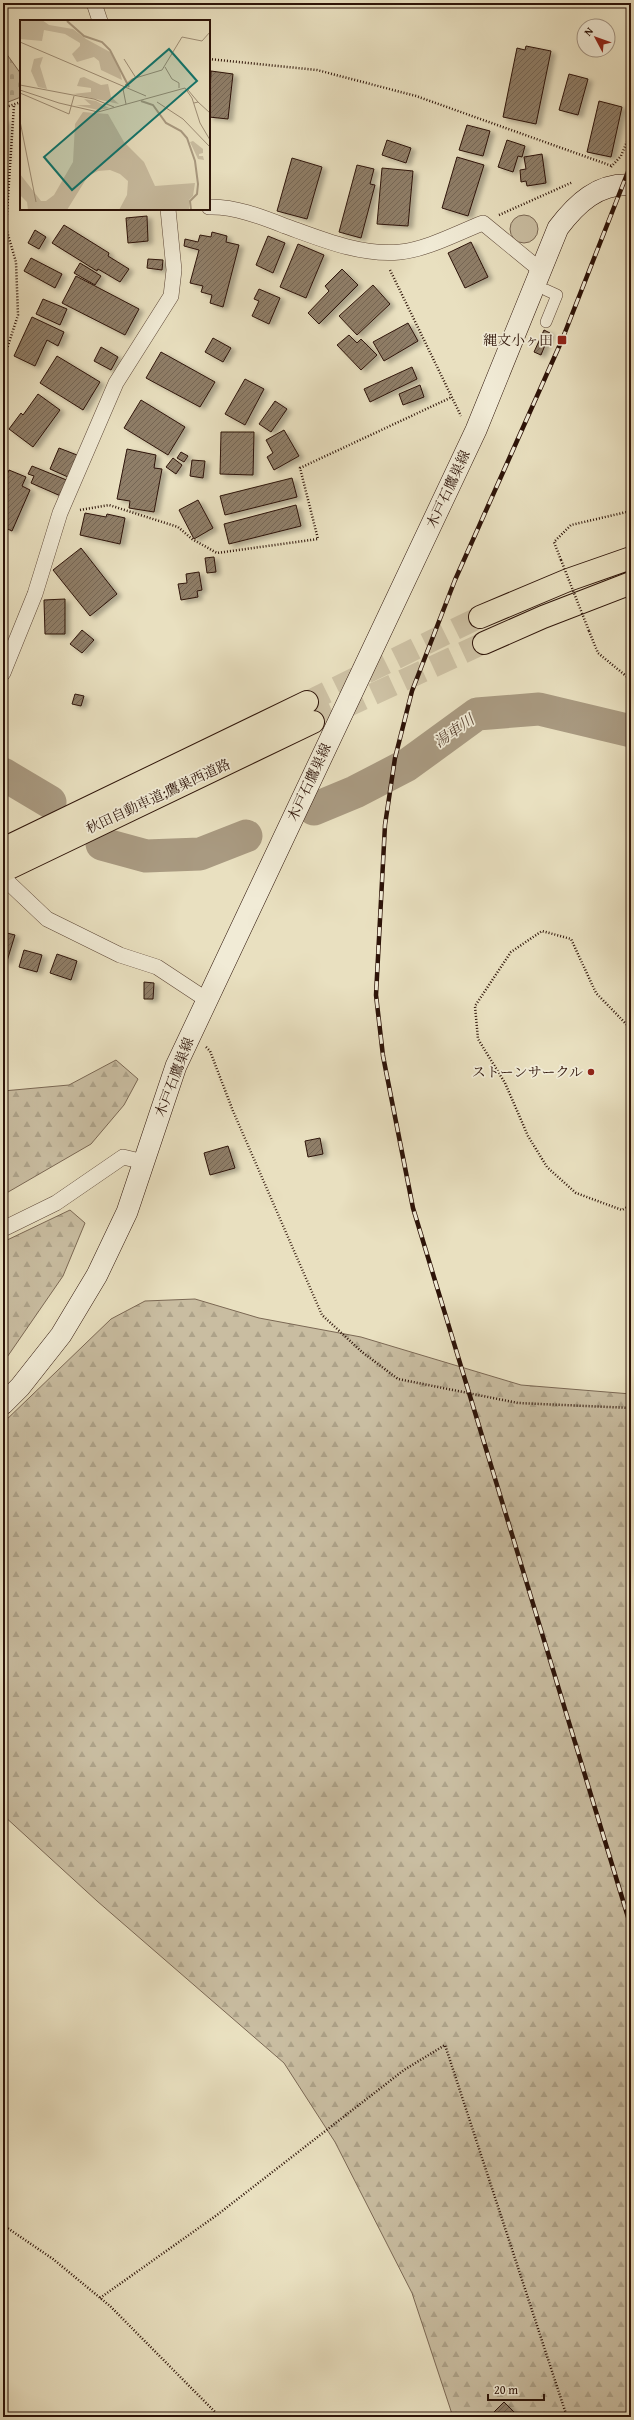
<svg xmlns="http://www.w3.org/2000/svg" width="634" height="2420" viewBox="0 0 634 2420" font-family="'Gentium Book Plus','Noto Serif JP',serif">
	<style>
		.grass { fill: #c9bda1; stroke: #7b6854 }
		.forest { fill: url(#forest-firs); stroke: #7b6854 }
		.cemetery { fill: url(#cemetery-stones); stroke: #7b6854 }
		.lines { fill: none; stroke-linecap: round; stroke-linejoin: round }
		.river { stroke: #a99a81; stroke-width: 33 }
		.building { fill: url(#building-hatch); stroke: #2d1308; filter: url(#shadow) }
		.motorway-tunnel { stroke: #cdc1a4; stroke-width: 22; stroke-dasharray: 22 11; stroke-linecap: butt }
		.pedestrian-casing { stroke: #5c4636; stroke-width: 12 }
		.minor-casing { stroke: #5c4636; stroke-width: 16 }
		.secondary-casing { stroke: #2d1308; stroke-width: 22 }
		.motorway-casing { stroke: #2d1308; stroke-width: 24 }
		.path { stroke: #2d1308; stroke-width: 2.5; stroke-dasharray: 1 2; stroke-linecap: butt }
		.pedestrian { stroke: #f1ebd6; stroke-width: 11 }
		.minor { stroke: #f1ebd6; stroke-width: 15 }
		.secondary { stroke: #f1ebd6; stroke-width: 21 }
		.motorway { stroke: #e9e0c0; stroke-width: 22 }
		.rail-casing { stroke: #2d1308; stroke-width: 4.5 }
		.rail { stroke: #f1ebd6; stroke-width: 3; stroke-dasharray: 9; stroke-linecap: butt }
		.path-bridge { stroke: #2d1308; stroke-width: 2.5; stroke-dasharray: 1 2; stroke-linecap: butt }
		.poi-dot { fill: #8f2418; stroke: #f1ebd6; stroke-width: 1.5 }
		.labels { text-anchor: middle; stroke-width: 3.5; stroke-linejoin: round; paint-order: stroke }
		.poi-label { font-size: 14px; fill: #2d1308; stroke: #f1ebd6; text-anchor: end }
		.street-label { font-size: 14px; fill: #2d1308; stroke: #f1ebd6 }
		.water-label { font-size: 15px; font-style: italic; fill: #5f4938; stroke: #f1ebd6 }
		.inset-river { fill: none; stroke: #a99a81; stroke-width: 2 }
		.inset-road { fill: none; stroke: #9e8e76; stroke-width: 1 }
		.view { fill: #0f766e; fill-opacity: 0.15; stroke: #0f766e; stroke-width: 2 }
		.inset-edge { fill: none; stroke: #2d1308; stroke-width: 2 }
	</style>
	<defs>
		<pattern id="forest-firs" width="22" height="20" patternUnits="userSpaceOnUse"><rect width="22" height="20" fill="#c9bda1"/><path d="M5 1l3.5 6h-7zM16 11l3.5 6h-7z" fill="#ada289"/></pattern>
		<pattern id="cemetery-stones" width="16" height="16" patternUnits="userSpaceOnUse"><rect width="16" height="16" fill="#c9bda1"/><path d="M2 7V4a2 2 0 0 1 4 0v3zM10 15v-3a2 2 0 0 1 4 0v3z" fill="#ada289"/></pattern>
		<pattern id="building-hatch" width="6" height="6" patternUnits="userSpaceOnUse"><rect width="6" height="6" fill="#8f7e68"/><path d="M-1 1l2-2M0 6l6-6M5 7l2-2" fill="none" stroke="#756654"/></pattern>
		<filter id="shadow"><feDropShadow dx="4.5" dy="2.5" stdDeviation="2" flood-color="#0004"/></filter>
	</defs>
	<rect width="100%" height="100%" fill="#e9e0c0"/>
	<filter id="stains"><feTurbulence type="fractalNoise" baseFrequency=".005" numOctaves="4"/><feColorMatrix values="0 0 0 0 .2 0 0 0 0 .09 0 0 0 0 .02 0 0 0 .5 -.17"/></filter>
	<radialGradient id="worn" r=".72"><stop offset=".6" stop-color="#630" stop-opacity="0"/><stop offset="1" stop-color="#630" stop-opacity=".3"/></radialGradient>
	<!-- grass -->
	<circle class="grass" cx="524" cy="229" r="14"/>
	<!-- forest -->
	<g class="forest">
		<polygon points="116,1060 138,1079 124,1105 91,1144 3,1195 3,1091 69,1085"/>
		<polygon points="70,1210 85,1223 63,1276 3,1363 3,1242"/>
		<polygon points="195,1299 259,1318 361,1337 521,1385 631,1394 631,2417 453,2417 412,2293 335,2142 284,2063 97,1901 3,1815 3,1423 111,1319 145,1301"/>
	</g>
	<!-- cemetery -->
	<polygon class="cemetery" points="3,49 21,74 21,97 3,104"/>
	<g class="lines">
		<!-- river -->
		<g class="river">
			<polyline points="3,774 50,802"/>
			<polyline points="314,809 355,792 407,765 477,714 539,709 631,731"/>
			<polyline points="102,844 146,856 200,854 246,836"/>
		</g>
	</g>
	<!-- building -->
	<g class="building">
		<polygon points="526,46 551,51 536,124 503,117 517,48 525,50"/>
		<polygon points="211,71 233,74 228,119 209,117"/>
		<polygon points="569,74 588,79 578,115 559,110"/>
		<polygon points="599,101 622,107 611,157 587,152"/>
		<polygon points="3,120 6,120 5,159 3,159"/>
		<polygon points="467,125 490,131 483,156 459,150"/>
		<polygon points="387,140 411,148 406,163 382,155"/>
		<polygon points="507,140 525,146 522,157 518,156 513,172 498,167"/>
		<polygon points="542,154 546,183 527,186 526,181 521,182 520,170 526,169 524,157"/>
		<polygon points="457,157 484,165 468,216 442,208"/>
		<polygon points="292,158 322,167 307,219 277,211"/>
		<polygon points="357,165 374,169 370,184 375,185 361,238 339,232"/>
		<polygon points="382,168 413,171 408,226 377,224"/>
		<polygon points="147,216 148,241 128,243 126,218"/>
		<polygon points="64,225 109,253 108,256 129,269 120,282 98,269 97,271 52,243"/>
		<polygon points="35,230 46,237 39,249 28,243"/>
		<polygon points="212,232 227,236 226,242 239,245 223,307 210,303 212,295 201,292 203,286 190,283 199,250 184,246 185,239 198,242 200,235 211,237"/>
		<polygon points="268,236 285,243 273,273 256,265"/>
		<polygon points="471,242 488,277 465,288 448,253"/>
		<polygon points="298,244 324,255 306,298 280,287"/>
		<polygon points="31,258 62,274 55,288 24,271"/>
		<polygon points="148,259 163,260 162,270 147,268"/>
		<polygon points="80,263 101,276 95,285 74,273"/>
		<polygon points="342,269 358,285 319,324 308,313 329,291 325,286"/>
		<polygon points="76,276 139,309 125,335 62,303"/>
		<polygon points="373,285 390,304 357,335 339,316"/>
		<polygon points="259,289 280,298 269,324 252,316 259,301 254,299"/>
		<polygon points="43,299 67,309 60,325 36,314"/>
		<polygon points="32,317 64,332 58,346 47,340 35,366 14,356"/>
		<polygon points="408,323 418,341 384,361 373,342"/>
		<polygon points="544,330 550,333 541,355 534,352"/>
		<polygon points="349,335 357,343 361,339 377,355 361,370 337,345"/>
		<polygon points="213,338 231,348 223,362 205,352"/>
		<polygon points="101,347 118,357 111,370 94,361"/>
		<polygon points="161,352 215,382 200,407 146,378"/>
		<polygon points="57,356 100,382 83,410 40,383"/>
		<polygon points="412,367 417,379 370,402 364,389"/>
		<polygon points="245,379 264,389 245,425 225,414"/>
		<polygon points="420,385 424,397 403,405 399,394"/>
		<polygon points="38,394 60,410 33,447 9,429 21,413 23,415"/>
		<polygon points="141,400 185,427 168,455 124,428"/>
		<polygon points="275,401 287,409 271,432 259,424"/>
		<polygon points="284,430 299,456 274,470 267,457 273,453 266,440"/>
		<polygon points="221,432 254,432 253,475 220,474"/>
		<polygon points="59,448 77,455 68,477 50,469"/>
		<polygon points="127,449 156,455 154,468 162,469 154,512 129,508 130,501 117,499"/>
		<polygon points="181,452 188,456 184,462 177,458"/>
		<polygon points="173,458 182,465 176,474 166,467"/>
		<polygon points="192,460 205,461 203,478 190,476"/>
		<polygon points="32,466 69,481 63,497 31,483 34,476 28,474"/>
		<polygon points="9,470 26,477 22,486 30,490 12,531 3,527 3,483"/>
		<polygon points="292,478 297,497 225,515 220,496"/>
		<polygon points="198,500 213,528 194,539 179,510"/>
		<polygon points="296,505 301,526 229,544 224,524"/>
		<polygon points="85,513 106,517 107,514 125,518 120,544 80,535"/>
		<polygon points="81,548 117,594 90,616 53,570"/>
		<polygon points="214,557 216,572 207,573 205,558"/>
		<polygon points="199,572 202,590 197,591 198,597 181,600 178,584 187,583 186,574"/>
		<polygon points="65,599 65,634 45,634 44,600"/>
		<polygon points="82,630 94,640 82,653 70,644"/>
		<polygon points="75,694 84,696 81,706 72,704"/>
		<polygon points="3,932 15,935 7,961 3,960"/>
		<polygon points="24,950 42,955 37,972 19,967"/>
		<polygon points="57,954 77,961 71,980 50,973"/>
		<polygon points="144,982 154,983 153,999 144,999"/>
		<polygon points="320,1138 323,1154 308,1157 305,1141"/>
		<polygon points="228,1146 235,1168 210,1175 204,1153"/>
		<polygon points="504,2402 519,2417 489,2417"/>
	</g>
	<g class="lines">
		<!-- motorway-tunnel -->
		<g class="motorway-tunnel">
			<polyline points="307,702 480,617"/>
			<polyline points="313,722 484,643"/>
		</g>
		<defs>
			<polyline id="pedestrian" points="546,290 557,295 546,322"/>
			<g id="minor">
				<polyline points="94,3 100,21"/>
				<path d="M209,207c25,-1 53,10 76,19 36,13 76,30 115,26 28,-3 57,-19 83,-29l56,46"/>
				<polyline points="3,673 35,594 60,513 116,383 171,296 174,270 168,209"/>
				<polyline points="9,883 47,919 120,955 157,967 207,1000"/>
				<polyline points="3,1229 56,1203 123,1157 144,1162"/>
			</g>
			<path id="secondary" d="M3,1404l17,-17 41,-52 36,-60 30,-63 49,-146 300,-636 82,-202c19,-25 40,-45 73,-43"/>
			<g id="motorway">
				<polyline points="480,617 568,580 631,558"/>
				<polyline points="484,643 543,617 631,583"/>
				<polyline points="3,849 307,702"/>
				<polyline points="3,871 313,722"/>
			</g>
		</defs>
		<!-- pedestrian casing -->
		<use href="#pedestrian" class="pedestrian-casing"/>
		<!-- minor casing -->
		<use href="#minor" class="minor-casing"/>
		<!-- secondary casing -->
		<use href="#secondary" class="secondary-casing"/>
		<!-- motorway casing -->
		<use href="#motorway" class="motorway-casing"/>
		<!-- path -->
		<g class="path">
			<polyline points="209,59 317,70 416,96 612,166"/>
			<polyline points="3,108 21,102"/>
			<polyline points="611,167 621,156 631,132"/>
			<polyline points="499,215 573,182"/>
			<polyline points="390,270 461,416"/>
			<polyline points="3,361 18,315 16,262 6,228 14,105"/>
			<polyline points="80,510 109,505 178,527 192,539 217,553 318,539 300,468 452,397"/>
			<polyline points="561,560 554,542 571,525 631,511"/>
			<polyline points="589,631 598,653 631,680"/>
			<polyline points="631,1029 596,993 571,939 542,931 511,952 475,1006 478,1039 505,1083 528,1136 547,1167 576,1193 622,1210 631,1205"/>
			<polyline points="206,1047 210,1051 233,1111 322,1315 362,1352 398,1379 518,1403 631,1408"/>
			<polyline points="3,2225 53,2259 110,2306 220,2417"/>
			<polyline points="100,2298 217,2215 404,2070 445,2045 567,2417"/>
		</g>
		<!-- pedestrian -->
		<use href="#pedestrian" class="pedestrian"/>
		<!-- minor -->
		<use href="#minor" class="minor"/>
		<!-- secondary -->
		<use href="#secondary" class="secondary"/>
		<!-- motorway -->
		<use href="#motorway" class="motorway"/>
		<defs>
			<polyline id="rail" points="631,164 562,340 455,580 412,691 395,758 385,825 376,995 383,1056 413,1208 631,1927"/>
		</defs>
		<!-- rail casing -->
		<use href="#rail" class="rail-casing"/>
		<!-- rail -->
		<use href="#rail" class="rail"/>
		<!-- path-bridge -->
		<polyline class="path-bridge" points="561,560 589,631"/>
	</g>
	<!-- markers -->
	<g class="poi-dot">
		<rect x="557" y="335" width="10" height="10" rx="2"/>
		<circle cx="591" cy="1072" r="4"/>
	</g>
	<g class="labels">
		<!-- poi labels -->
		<g class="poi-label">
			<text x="553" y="345">縄文小ヶ田</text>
			<text x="583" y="1077">ストーンサークル</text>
		</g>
		<!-- street labels -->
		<g class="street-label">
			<text transform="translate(448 489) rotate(-65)" y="5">木戸石鷹巣線</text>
			<text transform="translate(309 782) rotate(-65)" y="5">木戸石鷹巣線</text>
			<text transform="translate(158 796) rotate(-25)" y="5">秋田自動車道;鷹巣西道路</text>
			<text transform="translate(174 1077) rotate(-69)" y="5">木戸石鷹巣線</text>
		</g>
		<!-- water labels -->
		<g class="water-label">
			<text transform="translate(454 731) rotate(-35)" y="5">湯車川</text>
		</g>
	</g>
	<!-- overview -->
	<g transform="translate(20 20)">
		<rect width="190" height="190" fill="#e9e0c0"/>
		<path d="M173,121l10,8v4l-4,1v2h4l1,4 -6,-1 -8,-17z" fill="#c9bda1"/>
		<path d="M22,0l7,5 24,4 13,10 24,13 9,15 3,13 -21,-10 -2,-9 -5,-4 -17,5 -5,-8 8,-8v-3l-15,-9 -21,-4 -2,11 -22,-2v-18zM23,37l-3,9 7,23 -9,-2 -7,-16 3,-12zM64,57l17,8 7,-1 3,13 8,7 -46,-10 18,-2v-4l-14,-2 3,-8zM64,79l12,2 13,7 -11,2 -22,-5h15zM63,92l25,2 16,28 20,20 11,24 40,-3 -2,13 -4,4v10h-70l8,-15 1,-14 -8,-7 -10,-4 -12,1 -10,5 -21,34h-39l-1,-8 -7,-7v-21l21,27h5l8,-6 19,-33 2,-38z" fill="#c9bda1"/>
		<path class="inset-river" d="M27,0h42M47,1l17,15 18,6 8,8 19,37M121,81l12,4 13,18 15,8 6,7 8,23 3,23 -1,10 -7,7 1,9"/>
		<path class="inset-road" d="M0,22l126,54M104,39l12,19M145,47l7,12 7,4v5M0,65l74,14 20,8M105,65l7,-6 30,-9 20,-33 20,4 8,-9M103,69l3,15M0,70l39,13 39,9 87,-24 7,10 8,25 10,17M168,70l10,12M0,73l49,21 5,-18M137,82l26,17 27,28M174,83l4,-1 12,11M0,101l16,81"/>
		<path class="view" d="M149,29l28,32 -125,109 -28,-33z"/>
		<rect width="190" height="190" class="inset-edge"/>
	</g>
	<!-- margin -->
	<rect width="634" height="2420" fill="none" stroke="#e9e0c0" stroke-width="16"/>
	<rect x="4" y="4" width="626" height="2412" fill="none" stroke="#2d1308" stroke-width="2"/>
	<rect x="8" y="8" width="618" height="2404" fill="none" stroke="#2d1308"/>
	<!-- north arrow -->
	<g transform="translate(596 38) rotate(311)"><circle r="19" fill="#f1ebd6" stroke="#a39584"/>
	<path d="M0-3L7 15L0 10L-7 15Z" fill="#8f2418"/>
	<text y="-6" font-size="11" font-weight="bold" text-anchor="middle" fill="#2d1308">N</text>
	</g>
	<!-- scale -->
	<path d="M488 2394v6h56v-6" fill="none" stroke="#2d1308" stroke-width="2"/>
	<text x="494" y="2394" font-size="12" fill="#2d1308" stroke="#f1ebd6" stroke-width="3" paint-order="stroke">20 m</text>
	<rect width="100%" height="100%" filter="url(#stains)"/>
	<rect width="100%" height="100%" fill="url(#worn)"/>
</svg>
